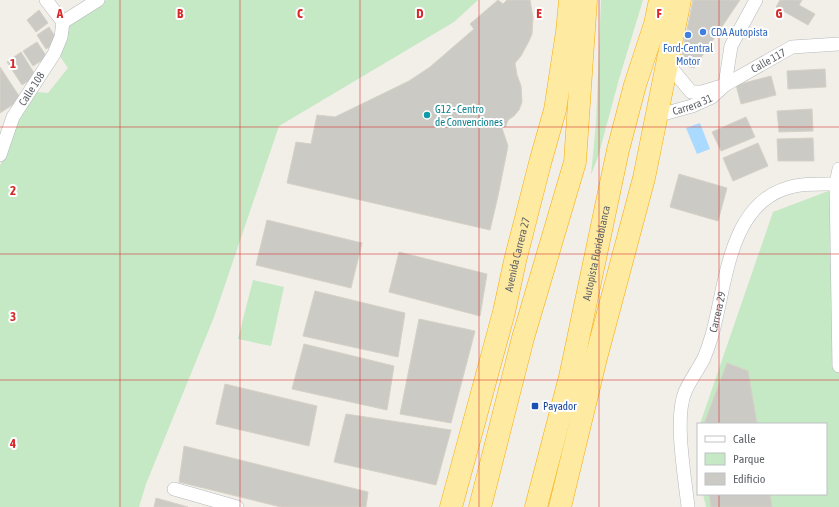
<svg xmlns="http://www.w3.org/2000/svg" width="839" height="507" viewBox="0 0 839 507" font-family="'Asap Condensed',sans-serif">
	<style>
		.green { fill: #c5e8c5 }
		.water { fill: #aadaff }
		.building { fill: #cccac5; stroke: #d6d1c6 }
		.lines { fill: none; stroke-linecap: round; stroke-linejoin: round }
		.minor-casing { stroke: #b5b8bc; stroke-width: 14 }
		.trunk-casing { stroke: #f9ab00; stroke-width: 23 }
		.minor { stroke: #fff; stroke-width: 13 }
		.trunk { stroke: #feeaa1; stroke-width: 22 }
		.grid { fill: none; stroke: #d62828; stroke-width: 1; stroke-opacity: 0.55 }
		.shop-dot { fill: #3f7fe0; stroke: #fff; stroke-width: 1.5 }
		.culture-dot { fill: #0f9aa8; stroke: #fff; stroke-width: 1.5 }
		.transit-dot { fill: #1a4fb4; stroke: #fff; stroke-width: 1.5 }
		.labels { text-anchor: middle; stroke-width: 4; stroke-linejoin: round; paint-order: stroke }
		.shop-label { font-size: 11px; fill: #366cbe; stroke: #fff; text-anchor: start }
		.street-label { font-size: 11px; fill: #5f6368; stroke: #fff }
		.culture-label { font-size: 11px; fill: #0d838f; stroke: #fff; text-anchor: start }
		.transit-label { font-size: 11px; fill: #164399; stroke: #fff; text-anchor: start }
		.grid-label { font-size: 13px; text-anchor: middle; font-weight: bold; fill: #d62828; stroke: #fff; stroke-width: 4; stroke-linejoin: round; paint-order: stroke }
	</style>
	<rect width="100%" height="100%" fill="#f1efe8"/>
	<!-- green -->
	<g class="green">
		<polygon points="106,0 478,0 454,22 279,126 214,317 146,484 139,507 0,507 0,166 13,128 36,92 48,93 68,68 59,55 68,24"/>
		<polygon points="601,0 643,0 619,79 598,157 591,175 596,123"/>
		<polygon points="839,187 839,507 706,507 703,494 826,494 826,424 700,424 773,212"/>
		<polygon points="253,280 284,287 271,346 238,339"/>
	</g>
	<!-- water -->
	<polygon class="water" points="700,123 710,149 697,154 686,128"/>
	<!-- building -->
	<g class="building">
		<polygon points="498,0 503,4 507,0 530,0 533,18 532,34 529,41 521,56 515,63 517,75 521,86 522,102 519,110 514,116 508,120 506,126 502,128 508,146 498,196 490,230 287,183 296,142 311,144 317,115 335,117 409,81 430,67 474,29 470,24"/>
		<polygon points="693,0 740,0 694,68 680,64"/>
		<polygon points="780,0 802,0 799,5 815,14 808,25 776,7"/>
		<polygon points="39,10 48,23 36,32 27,20"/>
		<polygon points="49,27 58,41 46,49 37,35"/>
		<polygon points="37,42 47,57 33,66 23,51"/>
		<polygon points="21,52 36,76 22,85 7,62"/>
		<polygon points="0,67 21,99 0,113"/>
		<polygon points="825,69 826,87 788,89 787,71"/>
		<polygon points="771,76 776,95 741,104 736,85"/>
		<polygon points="812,109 813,131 779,132 777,111"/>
		<polygon points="746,117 755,137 721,151 712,132"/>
		<polygon points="813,138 814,161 778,161 777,139"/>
		<polygon points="758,143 768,166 733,181 723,158"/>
		<polygon points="679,174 727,188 718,221 670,207"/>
		<polygon points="267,220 362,243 351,288 256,265"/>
		<polygon points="399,252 487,274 480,316 389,292"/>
		<polygon points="315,291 405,313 398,357 303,336"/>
		<polygon points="419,319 475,331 451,423 400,414"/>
		<polygon points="304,344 394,366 387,410 292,389"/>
		<polygon points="727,363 748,371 757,424 704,424"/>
		<polygon points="225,384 317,406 309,446 216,424"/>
		<polygon points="346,414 451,430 436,485 334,462"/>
		<polygon points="184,446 368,492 366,507 281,507 179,482"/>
		<polygon points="709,494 770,494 772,507 711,507"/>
		<polygon points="156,498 188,507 154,507"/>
	</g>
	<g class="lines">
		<defs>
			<g id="minor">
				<polyline points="46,0 63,22"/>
				<polyline points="63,22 98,0"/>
				<path id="s1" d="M668,64l23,28h11l23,-7 67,-38 47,-3"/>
				<path id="s2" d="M656,116l36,-10 20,-9 13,-12 6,-39 25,-46"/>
				<path id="s3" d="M0,155l13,-38 41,-63 7,-17 2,-15"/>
				<polyline points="839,169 836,184 839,366"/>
				<polyline points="174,489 237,507"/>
				<path id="s4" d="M688,507c-3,-30 -14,-88 -3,-115 5,-12 13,-22 19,-34 3,-7 6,-16 8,-23 14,-49 16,-126 72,-146 16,-6 35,-5 52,-5l3,4"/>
			</g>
			<g id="trunk">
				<path id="s5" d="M451,507l53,-195 11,-51 25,-98 15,-53 12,-78 3,-32"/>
				<polyline points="480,507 523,338 575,162 586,0"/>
				<path id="s6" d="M536,507l34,-130 48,-227 17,-65 20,-61 5,-24"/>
				<polyline points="560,507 596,358 644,178 680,0"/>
			</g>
		</defs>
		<!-- minor casing -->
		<use href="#minor" class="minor-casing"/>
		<!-- trunk casing -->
		<use href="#trunk" class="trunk-casing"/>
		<!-- minor -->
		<use href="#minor" class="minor"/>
		<!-- trunk -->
		<use href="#trunk" class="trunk"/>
	</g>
	<!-- grid -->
	<path class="grid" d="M120,0v507M240,0v507M360,0v507M479,0v507M599,0v507M719,0v424M0,127h839M0,254h839M0,380h839M719,494v13"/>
	<!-- markers -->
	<g class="shop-dot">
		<circle cx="703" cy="32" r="4"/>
		<circle cx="688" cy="35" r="4"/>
	</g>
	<circle class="culture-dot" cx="427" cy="115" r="4"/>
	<rect class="transit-dot" x="531" y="402" width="8" height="8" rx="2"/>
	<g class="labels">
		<!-- shop labels -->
		<g class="shop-label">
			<text x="711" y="36">CDA Autopista</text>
			<text x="688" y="52" text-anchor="middle">Ford-Central<tspan x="688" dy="13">Motor</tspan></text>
		</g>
		<!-- street labels -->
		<g class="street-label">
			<text dy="4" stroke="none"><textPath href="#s1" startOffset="121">Calle 117</textPath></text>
			<text dy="4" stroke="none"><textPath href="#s3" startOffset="74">Calle 108</textPath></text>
			<text dy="4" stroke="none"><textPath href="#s2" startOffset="38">Carrera 31</textPath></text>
			<text dy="4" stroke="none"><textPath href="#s6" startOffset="261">Autopista Floridablanca</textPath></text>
			<text dy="4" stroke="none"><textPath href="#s5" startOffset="261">Avenida Carrera 27</textPath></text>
			<text dy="4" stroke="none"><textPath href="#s4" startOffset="203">Carrera 29</textPath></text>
		</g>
		<!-- culture labels -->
		<g class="culture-label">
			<text x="435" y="113">G12 - Centro<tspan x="435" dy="13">de Convenciones</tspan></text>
		</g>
		<!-- transit labels -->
		<g class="transit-label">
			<text x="543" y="410">Payador</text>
		</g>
	</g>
	<g class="grid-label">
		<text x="60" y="18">A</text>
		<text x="180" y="18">B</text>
		<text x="300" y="18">C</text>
		<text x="420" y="18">D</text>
		<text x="539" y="18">E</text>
		<text x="659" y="18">F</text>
		<text x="779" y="18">G</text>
		<text x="13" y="68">1</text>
		<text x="13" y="195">2</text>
		<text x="13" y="321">3</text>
		<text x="13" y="448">4</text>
	</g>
	<!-- legend -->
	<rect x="697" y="423" width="130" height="72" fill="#ffffff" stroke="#bfc1c3"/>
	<rect x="705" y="436" width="20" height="6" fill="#ffffff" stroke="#bfc1c3"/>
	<text x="733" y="443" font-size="12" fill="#5f6368">Calle</text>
	<rect x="705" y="453" width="20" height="12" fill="#c5e8c5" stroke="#bfc1c3"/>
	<text x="733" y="463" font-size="12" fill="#5f6368">Parque</text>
	<rect x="705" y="473" width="20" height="12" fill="#cccac5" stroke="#bfc1c3"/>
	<text x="733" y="483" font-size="12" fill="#5f6368">Edificio</text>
</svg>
